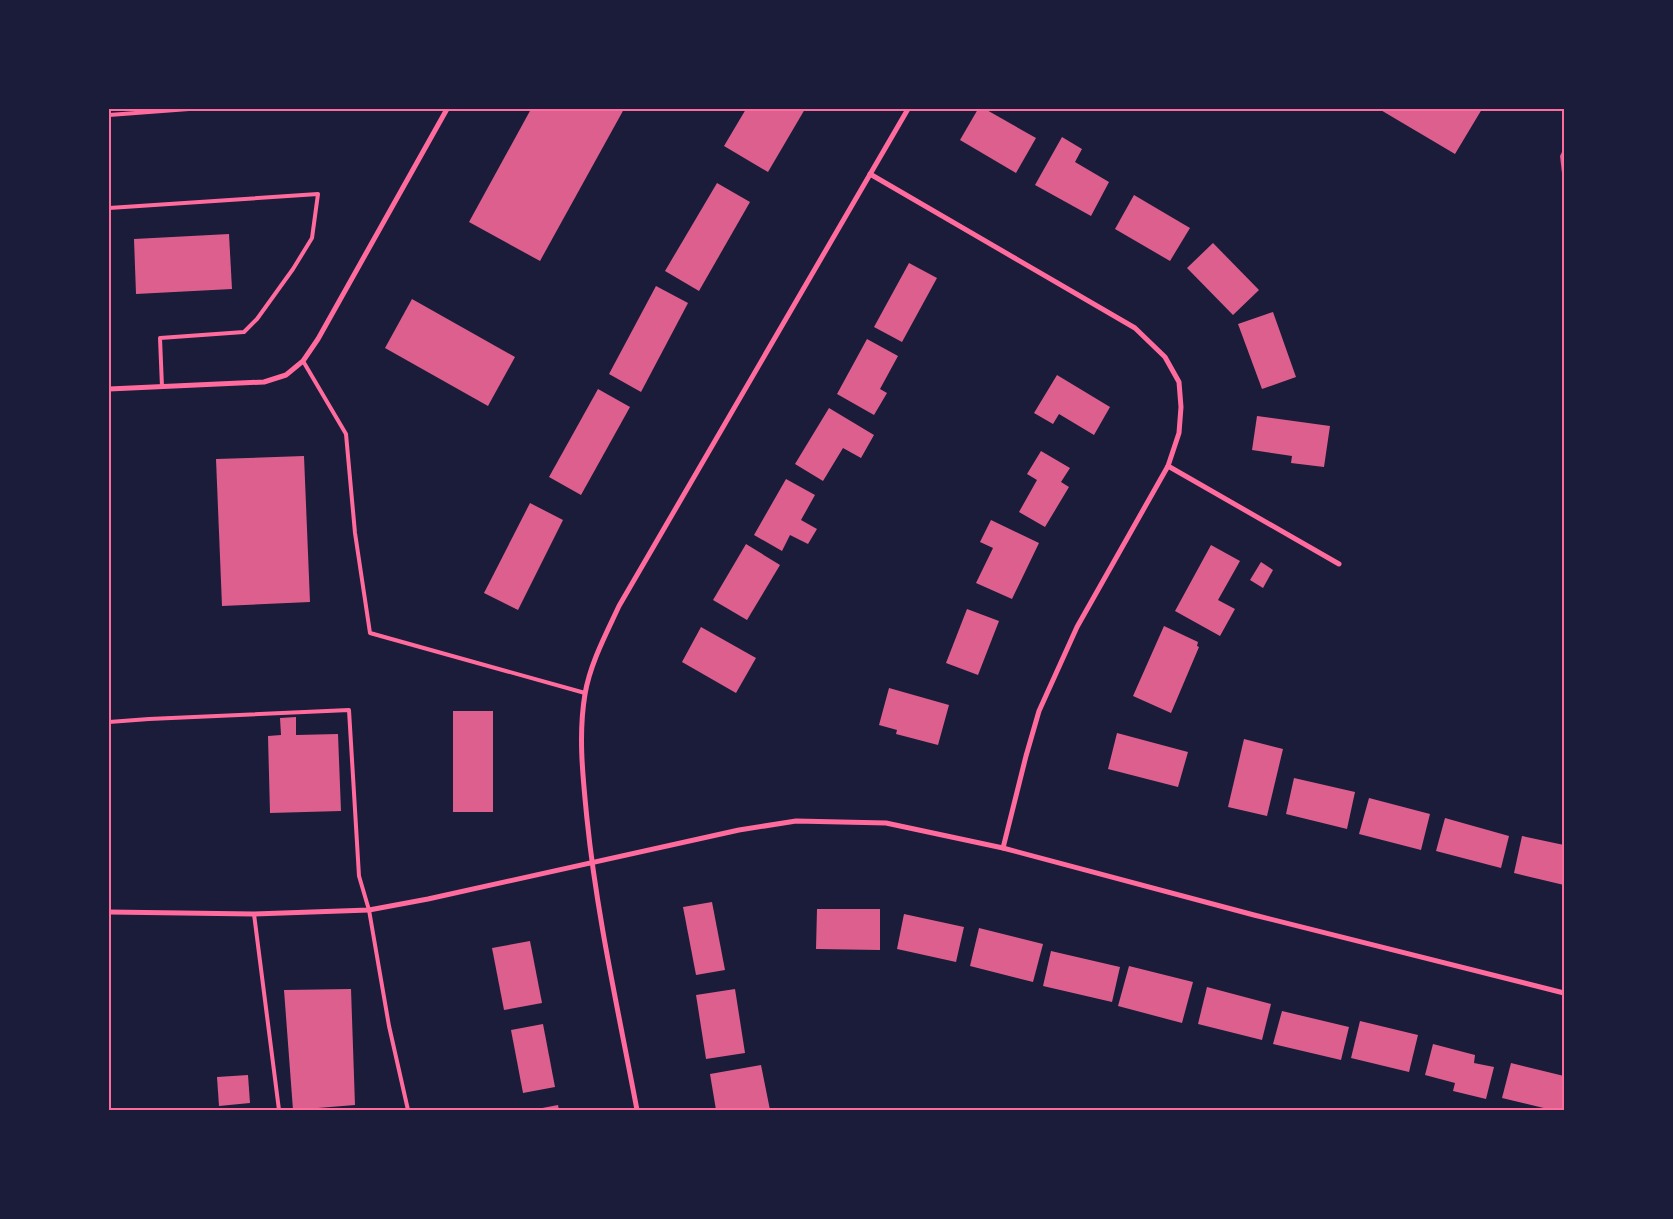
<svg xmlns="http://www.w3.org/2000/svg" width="1673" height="1219" viewBox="0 0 1673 1219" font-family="'Sofia Sans Condensed',sans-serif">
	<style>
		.building { fill: #dd5f8e }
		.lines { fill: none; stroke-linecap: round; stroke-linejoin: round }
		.service { stroke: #ff6b9d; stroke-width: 4 }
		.minor { stroke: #ff6b9d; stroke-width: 5 }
		.neatline { fill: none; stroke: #ff6b9d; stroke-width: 2 }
	</style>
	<rect width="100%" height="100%" fill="#1b1b3a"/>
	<!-- building -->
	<g class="building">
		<polygon points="531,109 624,109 540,261 469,222"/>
		<polygon points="746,109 805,109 768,172 724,146"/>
		<polygon points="978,109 985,109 1036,138 1016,173 960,140"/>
		<polygon points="1379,109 1482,109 1455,154"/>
		<polygon points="1062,137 1082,149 1075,162 1109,182 1091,216 1035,185"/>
		<polygon points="1564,148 1564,174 1562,173 1560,156"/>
		<polygon points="717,183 750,202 699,291 665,271"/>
		<polygon points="1134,195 1190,228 1170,261 1115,229"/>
		<polygon points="229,234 232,289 136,294 134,239"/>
		<polygon points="1213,243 1259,290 1233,315 1187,268"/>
		<polygon points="909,263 937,278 902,342 874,327"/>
		<polygon points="656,286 688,303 641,392 609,374"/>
		<polygon points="412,299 515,357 488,406 385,348"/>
		<polygon points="1273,312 1296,377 1262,389 1238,324"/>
		<polygon points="867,339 898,356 880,389 887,393 874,415 837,394"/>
		<polygon points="1057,375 1110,407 1094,435 1059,414 1053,424 1034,413"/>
		<polygon points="598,389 630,407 581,495 549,477"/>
		<polygon points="829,408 874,435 861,458 843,448 823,481 795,464"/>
		<polygon points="1257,416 1330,426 1324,467 1291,463 1292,456 1252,450"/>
		<polygon points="1041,451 1070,468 1061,482 1069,487 1045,527 1019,512 1037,480 1027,474"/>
		<polygon points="304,456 310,602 222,606 216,459"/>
		<polygon points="786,479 815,495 801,520 817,529 808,544 790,535 782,551 754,535"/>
		<polygon points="530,503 563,520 518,610 484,593"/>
		<polygon points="991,520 1039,543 1012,599 976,583 993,548 980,542"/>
		<polygon points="746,544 780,565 747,620 713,600"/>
		<polygon points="1211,545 1240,561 1218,600 1235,609 1220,636 1175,611"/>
		<polygon points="1261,562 1273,570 1263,588 1250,580"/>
		<polygon points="967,609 999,621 978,675 946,663"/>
		<polygon points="1164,626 1198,642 1197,646 1199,647 1171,713 1133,696"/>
		<polygon points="701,627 756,658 736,693 682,662"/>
		<polygon points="889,688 949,705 938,745 896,734 897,730 879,725"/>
		<rect x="453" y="711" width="40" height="101"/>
		<polygon points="296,717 296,735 338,734 341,811 270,813 268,736 281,735 280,718"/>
		<polygon points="1117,733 1188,752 1178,787 1108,769"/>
		<polygon points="1244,739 1283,749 1267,816 1228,807"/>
		<polygon points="1294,778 1355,792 1347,829 1286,814"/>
		<polygon points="1369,798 1430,814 1421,850 1359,834"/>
		<polygon points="1445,818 1509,836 1501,868 1436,851"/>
		<polygon points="1522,836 1564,845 1564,885 1514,873"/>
		<polygon points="712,902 725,970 696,975 683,907"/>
		<polygon points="817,909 880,909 880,950 816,949"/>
		<polygon points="904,914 964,927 956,962 897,949"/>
		<polygon points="979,928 1043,944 1033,982 970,966"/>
		<polygon points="530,941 542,1003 504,1010 492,948"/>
		<polygon points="1051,951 1120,967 1112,1002 1043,986"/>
		<polygon points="1129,966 1193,982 1182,1023 1118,1006"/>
		<polygon points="1207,987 1271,1004 1262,1040 1198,1024"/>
		<polygon points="351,989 355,1105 293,1110 284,990"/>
		<polygon points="735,989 745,1053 706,1059 696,995"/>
		<polygon points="1282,1011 1349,1027 1341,1060 1273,1044"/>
		<polygon points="1360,1021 1418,1035 1409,1072 1351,1058"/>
		<polygon points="543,1024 555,1087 523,1093 511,1030"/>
		<polygon points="1433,1044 1475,1055 1474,1063 1494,1067 1486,1099 1453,1091 1455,1083 1425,1075"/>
		<polygon points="1511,1063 1564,1076 1564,1110 1552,1110 1502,1098"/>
		<polygon points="761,1065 770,1110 716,1110 710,1074"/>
		<polygon points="248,1075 250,1103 219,1106 217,1077"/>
		<polygon points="558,1105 559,1110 537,1110 537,1109"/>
	</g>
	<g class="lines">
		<!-- service -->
		<g class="service">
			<polyline points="109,115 189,109"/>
			<polyline points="109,208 318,194 312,238 293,269 257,319 244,332 160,338 162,387"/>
			<polyline points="303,361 346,434 355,533 370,633 585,693"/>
			<polyline points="109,722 149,719 349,710 359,876 369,910 389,1026 408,1110"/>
			<polyline points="254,914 279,1110"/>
		</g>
		<!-- minor -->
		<g class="minor">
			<polyline points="870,174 1135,328 1165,357 1179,382 1181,407 1179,433 1168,466 1077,627 1039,711 1026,756 1003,848"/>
			<polyline points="109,389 264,382 286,375 303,361 318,339 447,109"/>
			<polyline points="1168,466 1339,564"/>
			<polyline points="109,912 254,914 369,910 428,899 739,830 796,821 886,823 1003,848 1254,915 1564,993"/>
			<path d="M637,1110c-18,-96 -40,-193 -50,-291 -4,-41 -9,-83 -2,-125 5,-30 21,-60 34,-88l289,-497"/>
		</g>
	</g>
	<!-- border -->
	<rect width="1673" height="1219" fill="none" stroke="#1b1b3a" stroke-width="220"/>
	<rect x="110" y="110" width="1453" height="999" class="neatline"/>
</svg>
